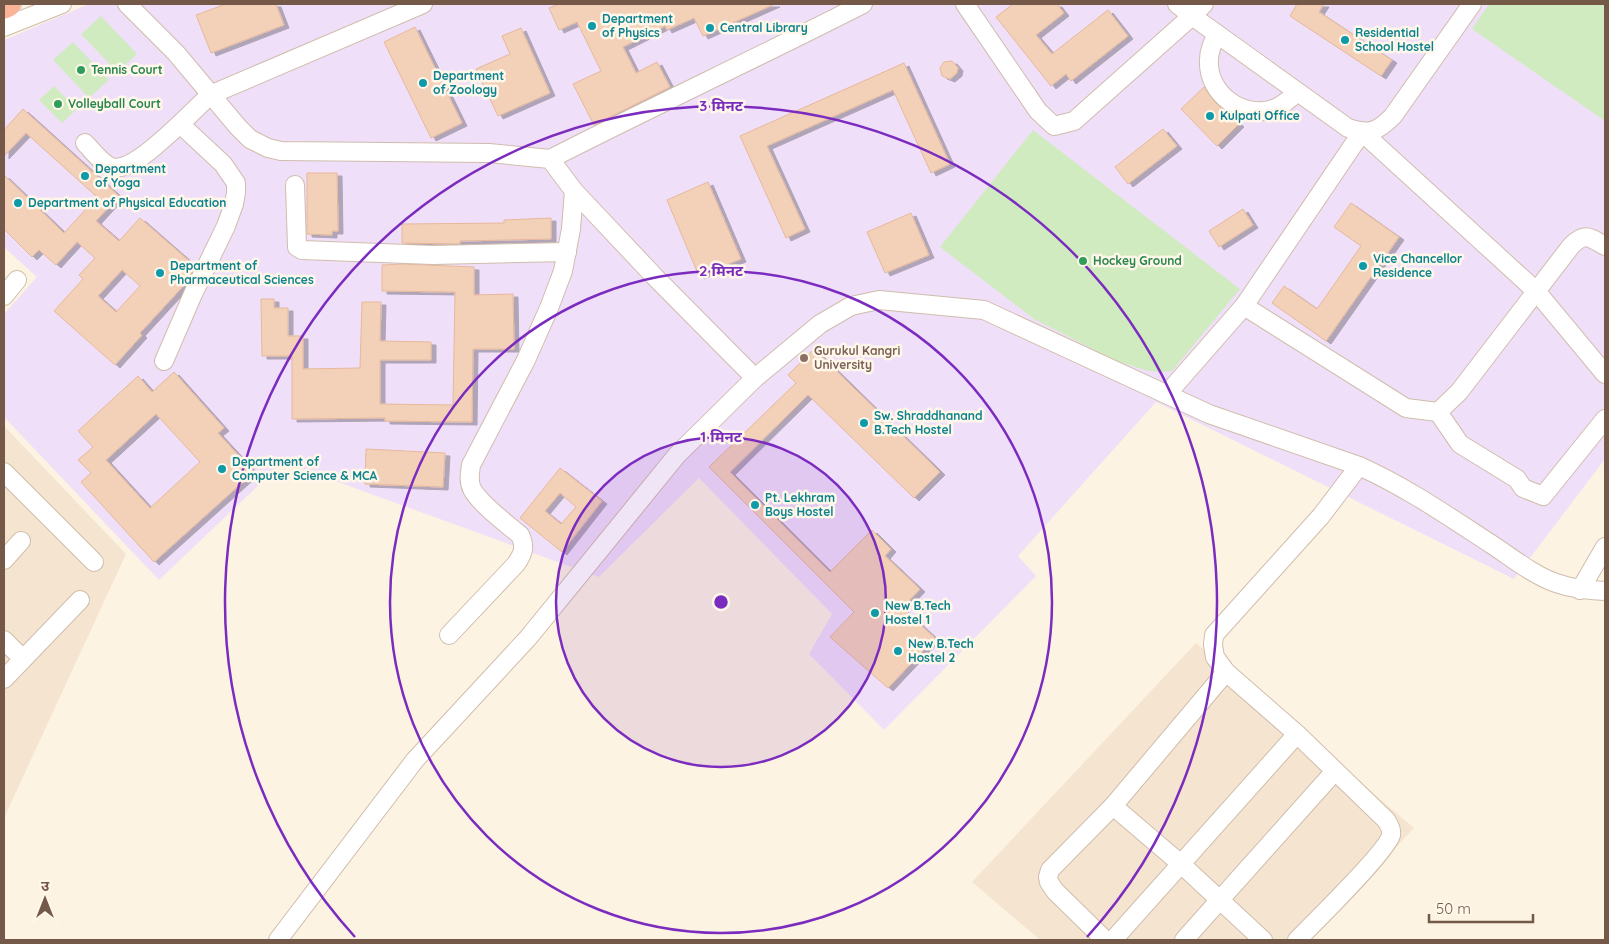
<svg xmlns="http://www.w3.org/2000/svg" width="1609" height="944" viewBox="0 0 1609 944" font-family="Quicksand,'Noto Sans Devanagari',sans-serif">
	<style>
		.residential { fill: #f5e5d0 }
		.education { fill: #f0dff9 }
		.green { fill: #d1ebc0 }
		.building { fill: #f3d1b9; stroke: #e6b899; fill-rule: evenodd; filter: url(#shadow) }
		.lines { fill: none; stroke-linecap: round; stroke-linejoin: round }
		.minor-casing { stroke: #d0bdac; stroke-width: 20 }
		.highway-casing { stroke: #dbd4cf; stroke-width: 28 }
		.minor { stroke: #fff; stroke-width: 18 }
		.highway { stroke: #f9b397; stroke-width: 25 }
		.ring { fill: none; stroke: #7b2cbf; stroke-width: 2.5 }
		.culture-dot { fill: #0f9aa8; stroke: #fff7e9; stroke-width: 2 }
		.leisure-dot { fill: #2e9e5b; stroke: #fff7e9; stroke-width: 2 }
		.education-dot { fill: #8d6e63; stroke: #fff7e9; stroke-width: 2 }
		.labels { text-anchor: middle; stroke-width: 5; stroke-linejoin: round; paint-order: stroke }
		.culture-label { font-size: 12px; font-weight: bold; fill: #0d838f; stroke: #fff7e9; text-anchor: start }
		.leisure-label { font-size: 12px; font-weight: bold; fill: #27864d; stroke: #fff7e9; text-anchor: start }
		.education-label { font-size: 12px; font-weight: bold; fill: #785e54; stroke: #fff7e9; text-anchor: start }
		.centre { fill: #7b2cbf; stroke: #fff7e9; stroke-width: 2.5 }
		.ring-label { font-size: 15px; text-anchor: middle; font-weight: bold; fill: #7b2cbf; stroke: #fff7e9; stroke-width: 5; stroke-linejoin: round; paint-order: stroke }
	</style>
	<defs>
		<filter id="shadow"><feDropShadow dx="5" dy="3" stdDeviation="0" flood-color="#0004"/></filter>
	</defs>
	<rect width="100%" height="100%" fill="#fdf3e2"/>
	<!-- residential -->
	<g class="residential">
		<polygon points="4,426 126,554 4,818"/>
		<polygon points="1196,643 1414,828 1309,940 1040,940 972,882"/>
	</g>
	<!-- education -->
	<polygon class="education" points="89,4 1605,4 1605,459 1514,579 1156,402 1018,556 1036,576 884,730 809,654 832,614 699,478 599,577 283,462 159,580 4,417 4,314 37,277 4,247 4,40"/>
	<!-- green -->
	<g class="green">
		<polygon points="1489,4 1605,4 1605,121 1472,29"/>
		<polygon points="101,16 137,54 117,72 81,34"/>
		<polygon points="73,42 109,80 89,98 53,60"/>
		<polygon points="54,86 77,109 62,123 39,100"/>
		<polygon points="1033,130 1240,289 1172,371 1158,372 1145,370 1114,360 1034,319 940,247"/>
	</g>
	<!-- building -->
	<g class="building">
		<polygon points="226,4 276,4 284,25 211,53 196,15"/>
		<polygon points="559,4 775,4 703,36 694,18 667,30 665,26 623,47 636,73 657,62 670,87 594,125 573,84 601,71 577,22 559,30 549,8"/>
		<polygon points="1013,4 1057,4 1064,13 1036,35 1052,54 1108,10 1128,36 1071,81 1066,74 1051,86 996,17"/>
		<polygon points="1297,4 1324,4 1319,12 1392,60 1381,76 1290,16"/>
		<polygon points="415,27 462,123 431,138 384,42"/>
		<polygon points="521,28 550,93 498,116 476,69 510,54 502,36"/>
		<polygon points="952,61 958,68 957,73 950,79 942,76 940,68 944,62"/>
		<polygon points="904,63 950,164 931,173 893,90 767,146 805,229 786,238 740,136"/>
		<polygon points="1204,87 1214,101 1239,124 1217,146 1181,109"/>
		<path d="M23,109l96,87 -23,25 23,20 21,-23 55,48 -8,16 -47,51 2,2 -27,30 -61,-54 29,-32 -4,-4 16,-17 -18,-16 -21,23 -17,-15 -7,7 -28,-28v-54l60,58 33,-36 -71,-64 -22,23v-26zM122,270l18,16 -24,26 -18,-16z"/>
		<polygon points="1163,129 1177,146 1128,184 1115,167"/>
		<polygon points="307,173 337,173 338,231 332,231 332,235 307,234"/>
		<polygon points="708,182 741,259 699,276 667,200"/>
		<polygon points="1351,203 1399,237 1326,341 1272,303 1284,286 1317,309 1361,246 1334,227"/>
		<polygon points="1243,209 1253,225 1219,247 1209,231"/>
		<polygon points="911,213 929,255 885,273 867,232"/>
		<polygon points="551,218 551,239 460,241 460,244 402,243 402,224 504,223 504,220"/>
		<polygon points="402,264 474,267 474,295 513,294 514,349 473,349 472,422 385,421 385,418 292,419 292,356 262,356 261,299 274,299 274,308 288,308 288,336 303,336 303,369 360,368 362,302 381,302 380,341 431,342 431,360 380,360 380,404 453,405 455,292 382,291 382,265"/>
		<polygon points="814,349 940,472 914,498 808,395 730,472 830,572 872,530 891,549 885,556 920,589 902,608 935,638 888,688 830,637 854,612 709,467 796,383 788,375"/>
		<path d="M174,372l50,56 -6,5 36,39 -100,90 -73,-80 10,-9 -13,-13 15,-13 -15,-16 60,-55 14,16zM156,414l44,48 -50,46 -44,-48z"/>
		<polygon points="366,449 445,453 443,487 365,484"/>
		<path d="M560,468l42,33 -40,51 -42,-34zM560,493l16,14 -15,17 -16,-13z"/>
	</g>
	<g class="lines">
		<defs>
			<g id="minor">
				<polyline points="127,4 176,53 238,127 250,139 268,148 281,151 489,153 550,159 574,191 654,276 755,378"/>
				<polyline points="965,4 1038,111 1054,126 1074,121 1192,16 1204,4"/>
				<path d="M1177,4l15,12 156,112c22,7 29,4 45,-12l79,-112"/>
				<polyline points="4,27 62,4"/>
				<path d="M1217,34c-4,8 -8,16 -8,26 -2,34 35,61 67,48 8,-4 15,-10 21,-16"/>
				<polyline points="180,124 210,95 423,4"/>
				<path d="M85,143c7,7 16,20 26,24 20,6 55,-31 69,-43l43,40 13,19v10l-2,11 -8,22 -33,68 -29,67"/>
				<path d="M550,159c104,-53 209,-102 313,-155"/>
				<polyline points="295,185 297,247 302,250 433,255 567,252"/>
				<polyline points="4,296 17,280"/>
				<polyline points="1244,306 1406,408 1438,412 1460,444 1517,479 1523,488 1543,496 1605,419"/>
				<polyline points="1167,394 1244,306 1362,132 1536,291 1605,374"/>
				<path d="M1438,412l21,-20 112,-146c14,-14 18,-9 34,0"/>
				<polyline points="4,472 94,562"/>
				<polyline points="4,560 21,541"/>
				<polyline points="1580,590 1605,547"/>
				<path d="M449,635l67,-71c7,-10 10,-17 4,-29 -13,-11 -41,-32 -48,-46 -4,-8 -2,-16 -1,-24l55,-105 23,-52 14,-37 8,-42 3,-38"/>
				<polyline points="4,640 23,659"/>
				<polyline points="1226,672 1113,806 1181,864 1263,940"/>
				<polyline points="4,679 80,600"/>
				<path d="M278,940l137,-180 113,-122 149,-183 78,-77 65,-54 31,-18 28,-6 105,10 225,104 150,52c47,21 89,50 132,78 20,13 42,31 65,39 17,6 32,7 49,8"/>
				<polyline points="1105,940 1055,891 1049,882 1048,877 1050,870 1113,806"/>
				<polyline points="1113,940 1297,734"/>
				<polyline points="1184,940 1335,771"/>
				<path d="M1297,940c16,-16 91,-90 94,-105 1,-6 -2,-10 -5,-15l-89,-86 -71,-62 -11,-15 -2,-12 1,-10 107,-119 38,-50"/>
			</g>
			<polyline id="highway" points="4,6 8,4"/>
		</defs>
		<!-- minor casing -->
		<use href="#minor" class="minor-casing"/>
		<!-- highway casing -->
		<use href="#highway" class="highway-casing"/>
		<!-- minor -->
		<use href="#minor" class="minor"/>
		<!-- highway -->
		<use href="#highway" class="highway"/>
	</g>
	<!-- distance rings -->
	<circle cx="721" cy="602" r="165" fill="#7b2cbf" fill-opacity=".12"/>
	<g class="ring">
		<circle cx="721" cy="602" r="165"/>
		<circle cx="721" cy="602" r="331"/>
		<path d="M355 937A496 496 0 1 1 1087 937"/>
	</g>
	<!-- markers -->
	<g class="culture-dot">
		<circle cx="592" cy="26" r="5"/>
		<circle cx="710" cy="28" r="5"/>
		<circle cx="1345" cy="40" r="5"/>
		<circle cx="423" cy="83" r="5"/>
		<circle cx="1210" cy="116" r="5"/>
		<circle cx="85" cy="176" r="5"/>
		<circle cx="18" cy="203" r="5"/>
		<circle cx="1363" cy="266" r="5"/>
		<circle cx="160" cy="273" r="5"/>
		<circle cx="864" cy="423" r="5"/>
		<circle cx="222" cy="469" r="5"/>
		<circle cx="755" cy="505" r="5"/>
		<circle cx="875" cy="613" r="5"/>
		<circle cx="898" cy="651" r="5"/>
	</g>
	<g class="leisure-dot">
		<circle cx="81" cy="70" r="5"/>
		<circle cx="58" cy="104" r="5"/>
		<circle cx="1083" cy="261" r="5"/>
	</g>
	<circle class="education-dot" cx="804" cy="358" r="5"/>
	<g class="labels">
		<!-- culture labels -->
		<g class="culture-label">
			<text x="602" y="23">Department<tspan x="602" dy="14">of Physics</tspan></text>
			<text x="720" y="32">Central Library</text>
			<text x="1355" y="37">Residential<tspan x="1355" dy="14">School Hostel</tspan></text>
			<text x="433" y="80">Department<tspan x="433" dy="14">of Zoology</tspan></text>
			<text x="1220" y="120">Kulpati Office</text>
			<text x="95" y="173">Department<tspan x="95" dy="14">of Yoga</tspan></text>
			<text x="28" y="207">Department of Physical Education</text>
			<text x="1373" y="263">Vice Chancellor<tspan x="1373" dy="14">Residence</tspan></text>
			<text x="170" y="270">Department of<tspan x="170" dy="14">Pharmaceutical Sciences</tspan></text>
			<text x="874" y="420">Sw. Shraddhanand<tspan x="874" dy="14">B.Tech Hostel</tspan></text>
			<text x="232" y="466">Department of<tspan x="232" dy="14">Computer Science &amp; MCA</tspan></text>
			<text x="765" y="502">Pt. Lekhram<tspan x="765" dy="14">Boys Hostel</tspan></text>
			<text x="885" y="610">New B.Tech<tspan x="885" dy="14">Hostel 1</tspan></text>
			<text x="908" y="648">New B.Tech<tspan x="908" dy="14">Hostel 2</tspan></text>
		</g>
		<!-- leisure labels -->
		<g class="leisure-label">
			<text x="91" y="74">Tennis Court</text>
			<text x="68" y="108">Volleyball Court</text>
			<text x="1093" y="265">Hockey Ground</text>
		</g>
		<!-- education labels -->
		<g class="education-label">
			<text x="814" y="355">Gurukul Kangri<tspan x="814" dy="14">University</tspan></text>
		</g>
	</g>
	<circle cx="721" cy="602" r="8" class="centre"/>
	<g class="ring-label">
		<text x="721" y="111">3 मिनट</text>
		<text x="721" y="276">2 मिनट</text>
		<text x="721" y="442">1 मिनट</text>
	</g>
	<!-- border -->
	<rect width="1609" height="944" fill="none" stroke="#755948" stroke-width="10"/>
	<!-- north arrow -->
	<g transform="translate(45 899)" stroke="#fff7e9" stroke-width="4" paint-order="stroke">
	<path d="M0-4L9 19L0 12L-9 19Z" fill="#755948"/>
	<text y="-8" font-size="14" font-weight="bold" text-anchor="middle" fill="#755948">उ</text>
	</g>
	<!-- scale -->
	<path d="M1429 914v8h104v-8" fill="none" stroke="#755948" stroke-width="2.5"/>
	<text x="1436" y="914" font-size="15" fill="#755948" stroke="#fff7e9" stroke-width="4" paint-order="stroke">50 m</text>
</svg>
